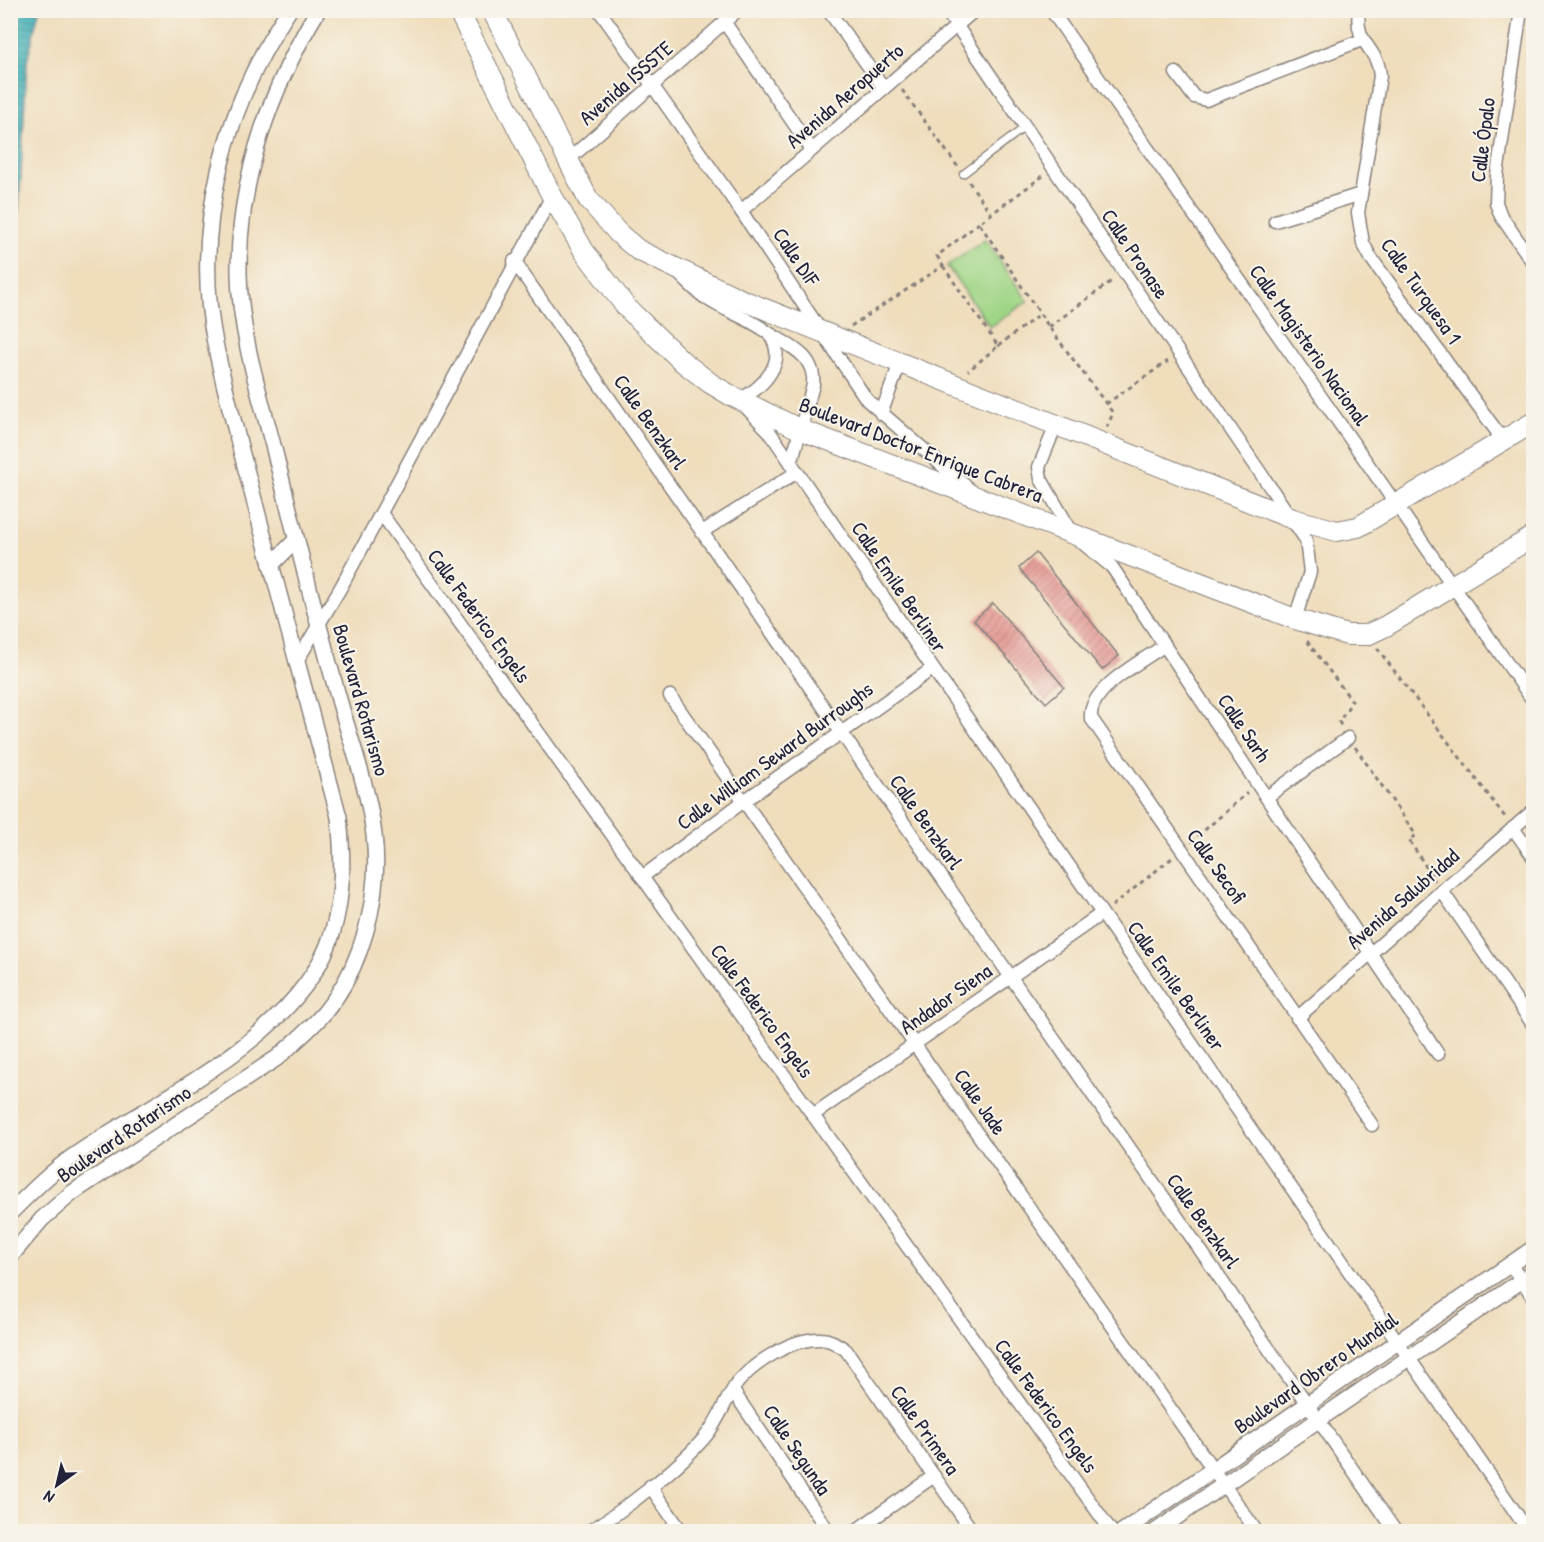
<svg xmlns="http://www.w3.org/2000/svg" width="1544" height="1542" viewBox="0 0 1544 1542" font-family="'Patrick Hand',sans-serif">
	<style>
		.pitch { fill: #9fd585; stroke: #607c60; stroke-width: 1.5 }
		.water { fill: url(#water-rules); stroke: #2f6878; stroke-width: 1.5 }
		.building { fill: url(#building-hatch) }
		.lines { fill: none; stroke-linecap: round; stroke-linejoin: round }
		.service-casing { stroke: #88807c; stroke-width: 9 }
		.minor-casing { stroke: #88807c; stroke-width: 15 }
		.tertiary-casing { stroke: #88807c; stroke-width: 18 }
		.primary-casing { stroke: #88807c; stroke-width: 22 }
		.path { stroke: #88807c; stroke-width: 3; stroke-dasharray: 4.5 4.5; stroke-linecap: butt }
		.service { stroke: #fff; stroke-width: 6 }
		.minor { stroke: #fff; stroke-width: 12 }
		.tertiary { stroke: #fff; stroke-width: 15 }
		.primary { stroke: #fff; stroke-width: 20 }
		.labels { text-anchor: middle; stroke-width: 4.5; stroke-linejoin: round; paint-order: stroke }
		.street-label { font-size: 21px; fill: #22223b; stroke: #f7f3e8 }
	</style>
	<defs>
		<pattern id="water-rules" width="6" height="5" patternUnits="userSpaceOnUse" patternTransform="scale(1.5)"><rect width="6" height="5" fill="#3cadb5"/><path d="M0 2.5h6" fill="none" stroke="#328c94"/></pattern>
		<pattern id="building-hatch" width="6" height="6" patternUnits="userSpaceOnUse" patternTransform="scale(1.5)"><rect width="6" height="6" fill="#e3908b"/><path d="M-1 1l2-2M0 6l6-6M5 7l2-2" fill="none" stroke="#b87573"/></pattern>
	</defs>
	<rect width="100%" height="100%" fill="#f7f3e8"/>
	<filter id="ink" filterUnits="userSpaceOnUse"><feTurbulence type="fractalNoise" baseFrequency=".0167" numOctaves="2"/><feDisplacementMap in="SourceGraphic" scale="12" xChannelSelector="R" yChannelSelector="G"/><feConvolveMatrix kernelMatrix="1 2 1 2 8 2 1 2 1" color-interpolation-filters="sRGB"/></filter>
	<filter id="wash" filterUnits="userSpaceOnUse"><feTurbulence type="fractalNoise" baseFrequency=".008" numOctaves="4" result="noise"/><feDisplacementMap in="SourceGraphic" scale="24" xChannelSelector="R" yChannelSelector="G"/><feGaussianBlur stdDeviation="1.35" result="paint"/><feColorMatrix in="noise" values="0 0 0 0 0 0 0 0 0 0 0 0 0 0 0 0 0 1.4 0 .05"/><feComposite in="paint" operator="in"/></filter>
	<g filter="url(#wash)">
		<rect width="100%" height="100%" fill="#efddbc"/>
		<!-- pitch -->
		<polygon class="pitch" points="985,240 1028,301 990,327 947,266"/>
		<!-- water -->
		<polygon class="water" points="11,10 39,11 27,61 19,208 11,250"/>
		<g id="blocks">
			<!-- building -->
			<g class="building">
				<polygon points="1036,553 1119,656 1102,670 1019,568"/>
				<polygon points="993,603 1064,687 1046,703 974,620"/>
			</g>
		</g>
	</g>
	<g filter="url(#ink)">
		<use href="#blocks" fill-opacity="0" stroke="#88807c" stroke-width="1.5"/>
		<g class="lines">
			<defs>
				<polyline id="service" points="963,174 1025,127"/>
				<g id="minor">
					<polyline points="599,10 741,211 867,400 969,489"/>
					<polyline points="828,10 884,88"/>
					<polyline points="946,10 1306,540 1310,572 1295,619"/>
					<polyline points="1051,10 1534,702"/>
					<path d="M1359,10c-5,36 19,36 21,66l-22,137 5,30 8,15 132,182"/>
					<polyline points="1521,10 1497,175 1496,203 1501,216 1534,264"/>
					<polyline points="725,23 812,150"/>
					<polyline points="1176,73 1194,97 1206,100 1362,40"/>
					<polyline points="567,161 738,10"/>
					<polyline points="741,211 975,10"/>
					<polyline points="1275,221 1361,194"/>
					<polyline points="514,261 1396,1532"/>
					<path d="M681,276c9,8 17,18 28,24 13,9 52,24 60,34 21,27 -7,54 -30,66l30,31 22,32 738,1069"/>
					<path d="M769,333c21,13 47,23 44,52l-22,78"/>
					<polyline points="881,414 900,363"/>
					<polyline points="1056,425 1039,467 1041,479 1074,536 1112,567 1438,1054"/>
					<polyline points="381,513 1112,1532"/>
					<polyline points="702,532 797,472"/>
					<path d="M1165,645c-22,16 -77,43 -74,73l281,407"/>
					<polyline points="296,663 341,587 552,196"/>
					<polyline points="670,696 1257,1532"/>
					<polyline points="1267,797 1348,738"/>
					<polyline points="1513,828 1534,858"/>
					<polyline points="642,877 744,801 932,669"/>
					<polyline points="1442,891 1534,1026"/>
					<polyline points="1297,1018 1534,810"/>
					<polyline points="813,1115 1101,914"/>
					<polyline points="1510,1264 1534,1298"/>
					<polyline points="733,1391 829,1532"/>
					<polyline points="650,1486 682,1532"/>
					<path d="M588,1532c34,-20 92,-65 117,-95 14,-16 20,-38 33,-55 19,-21 54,-44 83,-43 10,0 17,6 25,11l127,182"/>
					<polyline points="854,1532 934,1476"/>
				</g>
				<g id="tertiary">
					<polyline points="271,565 296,540"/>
					<path d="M10,1213c21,-21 44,-44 68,-60 82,-56 223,-118 254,-219 12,-40 11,-77 7,-117 -27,-99 -54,-199 -80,-298 -15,-59 -32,-117 -44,-176 -23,-115 10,-237 74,-333"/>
					<path d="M10,1257l32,-38 30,-26 205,-135c16,-15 34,-29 48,-46 30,-36 47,-88 50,-134 5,-59 -19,-119 -35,-175 -24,-84 -45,-169 -66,-254 -15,-57 -34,-115 -35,-175 -1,-94 31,-184 79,-264"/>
					<polyline points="1122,1532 1534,1248"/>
					<polyline points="1155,1532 1534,1272"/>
				</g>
				<g id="primary">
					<polyline points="458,10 552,196 584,251 626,307 683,362 710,383 730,395 799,429 1295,619 1347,635 1367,635 1386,626 1534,536"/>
					<polyline points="492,10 588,199 619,234 638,250 742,300 1293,519 1337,531 1358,527 1534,422"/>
				</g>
			</defs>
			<!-- service casing -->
			<use href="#service" class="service-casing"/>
			<!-- minor casing -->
			<use href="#minor" class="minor-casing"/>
			<!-- tertiary casing -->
			<use href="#tertiary" class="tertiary-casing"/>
			<!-- primary casing -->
			<use href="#primary" class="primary-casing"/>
			<!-- path -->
			<g class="path">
				<polyline points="902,90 958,167"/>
				<polyline points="1043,176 979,223 1049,327 1113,413 1107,427"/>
				<polyline points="969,182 992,215"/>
				<polyline points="943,266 998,346 968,371"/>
				<polyline points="851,326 943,266 937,256 979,223"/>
				<polyline points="1049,327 1113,280"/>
				<polyline points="998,346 1040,314"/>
				<polyline points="1106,404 1168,361"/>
				<polyline points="1307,641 1352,701 1339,722 1342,727"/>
				<polyline points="1377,648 1505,817"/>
				<polyline points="1355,747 1416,835 1409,840 1435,881"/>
				<polyline points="1191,842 1247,793"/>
				<polyline points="1112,906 1172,858"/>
			</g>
			<!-- service -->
			<use href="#service" class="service"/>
			<!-- minor -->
			<use href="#minor" class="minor"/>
			<!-- tertiary -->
			<use href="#tertiary" class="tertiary"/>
			<!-- primary -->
			<use href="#primary" class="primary"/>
		</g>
	</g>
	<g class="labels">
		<!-- street labels -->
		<g class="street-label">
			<text transform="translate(626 83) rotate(-41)" y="7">Avenida ISSSTE</text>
			<text transform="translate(845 96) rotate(-41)" y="7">Avenida Aeropuerto</text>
			<text transform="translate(1483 140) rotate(-83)" y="7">Calle Ópalo</text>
			<text transform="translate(1135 254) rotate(56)" y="7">Calle Pronase</text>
			<text transform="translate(796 257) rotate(56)" y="7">Calle DIF</text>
			<text transform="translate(1421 291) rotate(55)" y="7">Calle Turquesa 1</text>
			<text transform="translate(1309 345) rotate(55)" y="7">Calle Magisterio Nacional</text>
			<text transform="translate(650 422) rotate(55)" y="7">Calle Benzkarl</text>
			<text transform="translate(921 450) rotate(21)" y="7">Boulevard Doctor Enrique Cabrera</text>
			<text transform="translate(899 587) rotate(56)" y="7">Calle Emile Berliner</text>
			<text transform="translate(479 616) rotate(54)" y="7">Calle Federico Engels</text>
			<text transform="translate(361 700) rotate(74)" y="7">Boulevard Rotarismo</text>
			<text transform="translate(1244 728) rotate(56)" y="7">Calle Sarh</text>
			<text transform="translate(775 756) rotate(-36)" y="7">Calle William Seward Burroughs</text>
			<text transform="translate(926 822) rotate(55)" y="7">Calle Benzkarl</text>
			<text transform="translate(1216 866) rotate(55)" y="7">Calle Secofi</text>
			<text transform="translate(1403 899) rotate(-41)" y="7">Avenida Salubridad</text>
			<text transform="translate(1176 986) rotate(55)" y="7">Calle Emile Berliner</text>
			<text transform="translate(946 999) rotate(-35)" y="7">Andador Siena</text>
			<text transform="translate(762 1011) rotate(54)" y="7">Calle Federico Engels</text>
			<text transform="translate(980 1102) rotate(55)" y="7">Calle Jade</text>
			<text transform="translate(124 1134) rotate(-34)" y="7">Boulevard Rotarismo</text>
			<text transform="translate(1203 1221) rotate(55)" y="7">Calle Benzkarl</text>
			<text transform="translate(1316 1373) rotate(-35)" y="7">Boulevard Obrero Mundial</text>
			<text transform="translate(1046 1406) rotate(54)" y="7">Calle Federico Engels</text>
			<text transform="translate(925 1430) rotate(55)" y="7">Calle Primera</text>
			<text transform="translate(797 1450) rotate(56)" y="7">Calle Segunda</text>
		</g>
	</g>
	<!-- margin -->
	<rect width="1544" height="1542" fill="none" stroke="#f7f3e8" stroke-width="36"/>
	<!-- north arrow -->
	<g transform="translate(57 1485) rotate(214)" stroke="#f7f3e8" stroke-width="4.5" paint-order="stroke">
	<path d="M0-4.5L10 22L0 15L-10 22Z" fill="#22223b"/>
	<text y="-9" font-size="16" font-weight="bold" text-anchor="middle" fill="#22223b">N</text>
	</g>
</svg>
